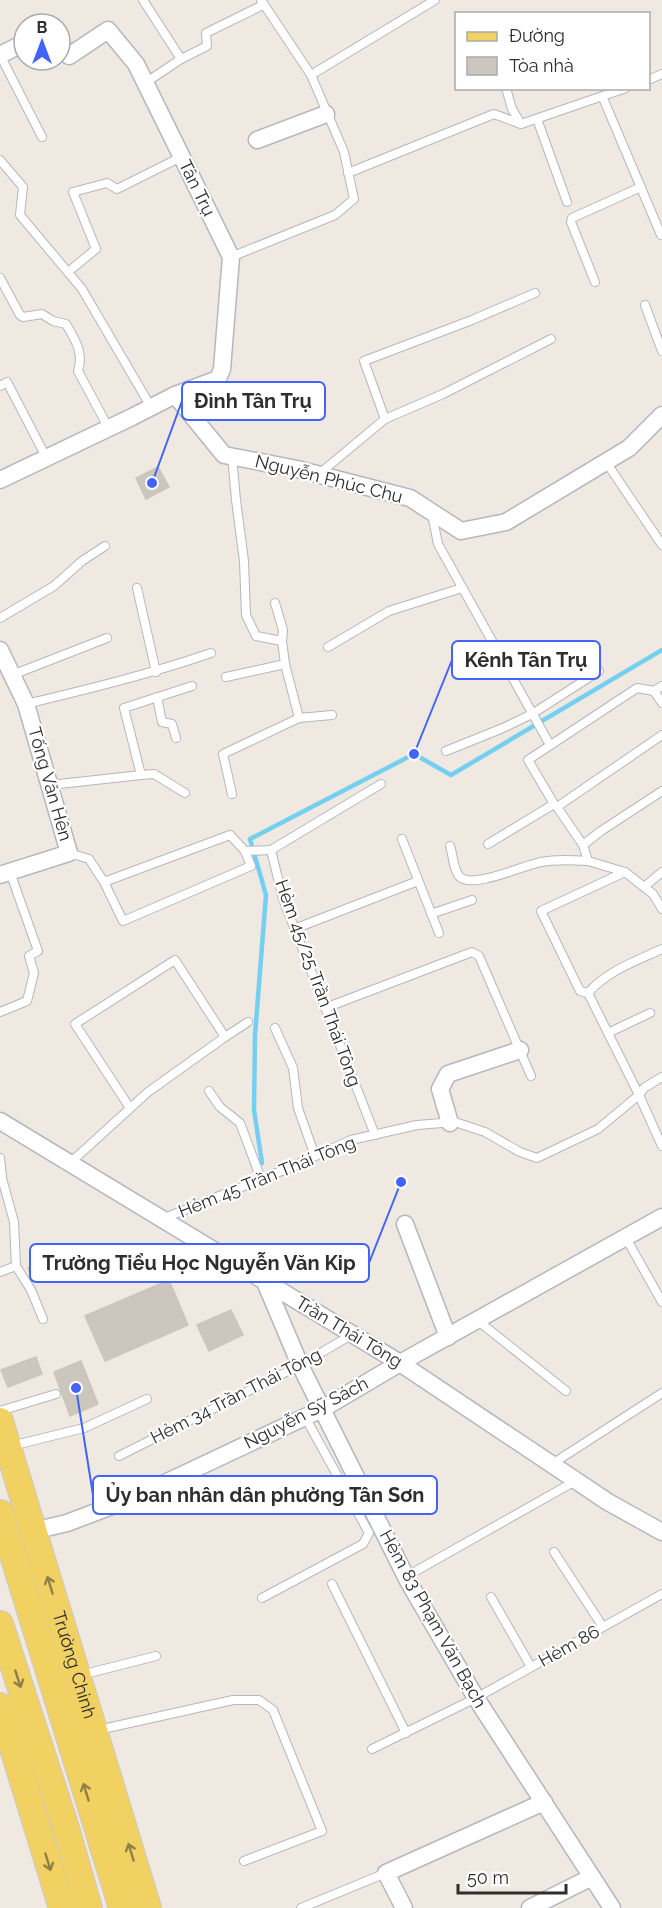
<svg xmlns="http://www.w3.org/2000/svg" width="662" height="1908" viewBox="0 0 662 1908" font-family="Raleway,sans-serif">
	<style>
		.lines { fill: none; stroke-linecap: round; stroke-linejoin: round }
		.stream { stroke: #75cff0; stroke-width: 4.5 }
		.building { fill: #cbc7bf; stroke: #cbc5ba; stroke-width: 1.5 }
		.service-casing { stroke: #b4b7c1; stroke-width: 10 }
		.minor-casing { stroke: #b4b7c1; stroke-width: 19 }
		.primary-casing { stroke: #c9c9c9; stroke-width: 28 }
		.service { stroke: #fff; stroke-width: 8 }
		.minor { stroke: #fff; stroke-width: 16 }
		.primary { stroke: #f2d163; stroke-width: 26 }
		.oneway { stroke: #908048 }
		.labels { text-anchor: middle; stroke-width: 4.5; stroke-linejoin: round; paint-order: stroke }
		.street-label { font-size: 18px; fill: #2e2e2e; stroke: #fff }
		.leader { fill: none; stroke: #4264fb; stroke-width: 2 }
		.callout-dot { fill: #4264fb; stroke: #fff; stroke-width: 2 }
		.callout { fill: #fff; stroke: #4264fb; stroke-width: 2 }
		.callout-label { font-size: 20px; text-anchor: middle; font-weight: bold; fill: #2e2e2e }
	</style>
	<rect width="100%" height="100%" fill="#efe9e1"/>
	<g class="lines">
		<!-- stream -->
		<polyline class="stream" points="262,1163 254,1110 255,1035 266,895 250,839 414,754 451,775 662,650"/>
	</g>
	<!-- building -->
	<g class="building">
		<polygon points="158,467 169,487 146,499 136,478"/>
		<polygon points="55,1257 59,1268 32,1278 28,1268"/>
		<polygon points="169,1280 188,1325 105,1361 85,1316"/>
		<polygon points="231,1310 243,1335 209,1351 197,1325"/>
		<polygon points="36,1357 42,1374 8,1387 1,1370"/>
		<polygon points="81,1361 98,1404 70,1416 54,1372"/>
	</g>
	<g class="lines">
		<defs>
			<g id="service">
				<polyline points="143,0 181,59 145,83"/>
				<polyline points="0,55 42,137"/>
				<polyline points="181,59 207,46 206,33 263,5"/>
				<polyline points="311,75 435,0"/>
				<polyline points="648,80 662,74"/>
				<polyline points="506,88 512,109 521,124"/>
				<polyline points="603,98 661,235"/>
				<polyline points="537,119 567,202"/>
				<polyline points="0,160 23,187 20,215 82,289 151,407"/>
				<polyline points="348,173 494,114 521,124 626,88"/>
				<polyline points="231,257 335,215 354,199 344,152 311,75 261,0"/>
				<polyline points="68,272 96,249 73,192 107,183 117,189 181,157"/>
				<path d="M0,278l20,37 3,2 19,-3 11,7 13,3c9,16 18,28 12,47l30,56"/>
				<polyline points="595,282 571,222 572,218 641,187"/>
				<polyline points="645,305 662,351"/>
				<polyline points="0,386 7,382 46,457"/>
				<polyline points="385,419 364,361 472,320 535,293"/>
				<polyline points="232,456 236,500 244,561 246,615 256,636 282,641 285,664 299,718 223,754 232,794"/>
				<polyline points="606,462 662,545"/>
				<polyline points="319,474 385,419 443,394 551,339"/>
				<polyline points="432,514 438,544 550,745"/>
				<polyline points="137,588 156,672"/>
				<polyline points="275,603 283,630 282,641"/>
				<polyline points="0,618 54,586 82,561 105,546"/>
				<polyline points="328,647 389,611 462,588"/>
				<polyline points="12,675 107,638"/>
				<polyline points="226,677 285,664"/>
				<polyline points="654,691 637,688 528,760 554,804 557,807 583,845 588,861 625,872 653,894 662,909"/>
				<polyline points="654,691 662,703"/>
				<polyline points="654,691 662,686"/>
				<polyline points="157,697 162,722 172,724 176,738"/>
				<path d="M26,704c63,-15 124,-30 185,-51"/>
				<polyline points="299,718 332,715"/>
				<polyline points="446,751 503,728 532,714 599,671"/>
				<polyline points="141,775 154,774 185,793"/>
				<polyline points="50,785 141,775 124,708 192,686"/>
				<polyline points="557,807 662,735"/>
				<polyline points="402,839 439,933"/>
				<polyline points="488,844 554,804"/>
				<polyline points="583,845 601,831 662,791"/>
				<path d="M450,846c3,8 3,24 10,31 13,12 64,-12 81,-15 16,-3 31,-2 47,-1"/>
				<polyline points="245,851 271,850"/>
				<polyline points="69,853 89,859 104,882 230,835 245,851 251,866 123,921 104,882"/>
				<polyline points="644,887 662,872"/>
				<polyline points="431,914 472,900"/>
				<polyline points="294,929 418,881"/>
				<path d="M662,949c-26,12 -55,22 -74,44l51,102 23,51"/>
				<polyline points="588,993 580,991 541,911 625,872"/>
				<polyline points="325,1008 472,952 479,956 531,1076"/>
				<polyline points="0,1012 27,1001 34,973 29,956 38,951 10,872"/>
				<polyline points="275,1028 293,1068 298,1108 315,1156"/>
				<polyline points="608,1033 650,1013"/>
				<polyline points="225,1037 248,1022"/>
				<polyline points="209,1091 220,1107 240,1123 261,1179"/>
				<polyline points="375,1135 283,899 271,850 381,784"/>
				<polyline points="0,1158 2,1178 14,1222 16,1266 31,1290 43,1319"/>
				<polyline points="70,1163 148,1092 225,1037 175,960 75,1024 130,1108"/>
				<polyline points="162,1219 284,1170 351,1140 417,1125 455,1122 485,1132 520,1152 537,1158 598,1129 639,1095 644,1088 662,1077"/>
				<polyline points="626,1238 662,1302"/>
				<polyline points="0,1272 16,1266"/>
				<polyline points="477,1320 566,1391"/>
				<polyline points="0,1411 56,1394"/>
				<polyline points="11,1446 84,1428 147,1399"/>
				<polyline points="119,1456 300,1365 353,1334"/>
				<polyline points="552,1464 662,1393"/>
				<polyline points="554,1552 603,1627"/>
				<polyline points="416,1571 577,1480"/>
				<polyline points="332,1584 406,1733"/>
				<polyline points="491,1597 531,1667"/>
				<polyline points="262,1598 363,1544 369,1533 305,1417"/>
				<polyline points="81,1675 156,1656"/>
				<polyline points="98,1730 233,1700 259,1700 273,1710 322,1831 244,1861"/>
				<polyline points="372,1749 476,1698 662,1594"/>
				<polyline points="301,1908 386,1873"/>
			</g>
			<g id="minor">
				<polyline points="0,55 24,43"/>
				<polyline points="257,140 326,114"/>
				<polyline points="175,395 224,455 297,469 410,498 461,531 506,522 629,448 662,415"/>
				<polyline points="0,480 132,417 175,395 218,379 222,369 231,257 136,64 108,30 69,56 60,44"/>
				<polyline points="0,650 26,704 69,853 0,875"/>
				<polyline points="0,1121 400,1363 608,1502 662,1532"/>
				<polyline points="450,1123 440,1089 448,1074 520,1050"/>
				<polyline points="405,1224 448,1337"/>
				<polyline points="265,1282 300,1365 408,1581 476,1698 612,1908"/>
				<polyline points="33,1531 67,1523 133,1498 322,1409 400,1363 662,1217"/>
				<polyline points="404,1908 386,1873 544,1802"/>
				<polyline points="530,1908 592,1877"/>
			</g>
			<g id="primary">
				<path id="s1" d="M0,1421l148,487"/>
				<polyline points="0,1513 122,1908"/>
				<polyline points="0,1624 66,1828 89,1908"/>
				<polyline points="0,1706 62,1908"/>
			</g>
		</defs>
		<!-- service casing -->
		<use href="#service" class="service-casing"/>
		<!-- minor casing -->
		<use href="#minor" class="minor-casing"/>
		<!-- primary casing -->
		<use href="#primary" class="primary-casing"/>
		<!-- service -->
		<use href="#service" class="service"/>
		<!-- minor -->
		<use href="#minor" class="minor"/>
		<!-- primary -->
		<use href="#primary" class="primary"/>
	</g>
	<!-- one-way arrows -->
	<defs><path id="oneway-shaft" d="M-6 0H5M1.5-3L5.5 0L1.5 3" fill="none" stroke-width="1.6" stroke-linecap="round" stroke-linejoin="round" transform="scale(1.5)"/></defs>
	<g class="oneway">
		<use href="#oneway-shaft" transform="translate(50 1585) rotate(-107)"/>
		<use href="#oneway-shaft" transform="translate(18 1679) rotate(72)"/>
		<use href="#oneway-shaft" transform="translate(86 1792) rotate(-107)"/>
		<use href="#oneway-shaft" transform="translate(131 1852) rotate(-107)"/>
		<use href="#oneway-shaft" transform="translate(48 1862) rotate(73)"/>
	</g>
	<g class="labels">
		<!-- street labels -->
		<g class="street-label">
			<text transform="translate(197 188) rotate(64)" y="6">Tân Trụ</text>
			<text transform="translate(329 479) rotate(14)" y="6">Nguyễn Phúc Chu</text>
			<text transform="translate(50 784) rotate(74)" y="6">Tống Văn Hên</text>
			<text transform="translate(318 983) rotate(70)" y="6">Hẻm 45/25 Trần Thái Tông</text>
			<text transform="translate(267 1177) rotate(-22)" y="6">Hẻm 45 Trần Thái Tông</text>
			<text transform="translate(349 1332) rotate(31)" y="6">Trần Thái Tông</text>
			<text transform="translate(236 1396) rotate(-27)" y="6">Hẻm 34 Trần Thái Tông</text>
			<text transform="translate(306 1413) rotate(-27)" y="6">Nguyễn Sỹ Sách</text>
			<text transform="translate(433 1619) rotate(61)" y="6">Hẻm 83 Phạm Văn Bạch</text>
			<text transform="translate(569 1646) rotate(-29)" y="6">Hẻm 86</text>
			<text dy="6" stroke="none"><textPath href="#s1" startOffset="255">Trường Chinh</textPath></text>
		</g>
	</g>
	<!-- callouts -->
	<path class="leader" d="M152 483L182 401M414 754L452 660M401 1182L369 1263M76 1388L93 1495"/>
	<g class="callout-dot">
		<circle cx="152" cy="483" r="6"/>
		<circle cx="414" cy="754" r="6"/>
		<circle cx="401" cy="1182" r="6"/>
		<circle cx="76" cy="1388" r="6"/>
	</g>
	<g class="callout">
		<rect x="182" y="382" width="143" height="38" rx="6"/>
		<rect x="452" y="641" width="148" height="38" rx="6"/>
		<rect x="30" y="1244" width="339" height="38" rx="6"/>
		<rect x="93" y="1476" width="344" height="38" rx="6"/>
	</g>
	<g class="callout-label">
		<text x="253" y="408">Đình Tân Trụ</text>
		<text x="526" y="667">Kênh Tân Trụ</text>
		<text x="199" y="1270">Trường Tiểu Học Nguyễn Văn Kip</text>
		<text x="265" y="1502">Ủy ban nhân dân phường Tân Sơn</text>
	</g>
	<!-- legend -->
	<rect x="455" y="12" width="195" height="78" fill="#ffffff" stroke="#ababab" stroke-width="1.5"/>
	<rect x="467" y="32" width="30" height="9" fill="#f2d163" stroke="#ababab" stroke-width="1.5"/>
	<text x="509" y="42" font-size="18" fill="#2e2e2e">Đường</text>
	<rect x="467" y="57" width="30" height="18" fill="#cbc7bf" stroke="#ababab" stroke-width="1.5"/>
	<text x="509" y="72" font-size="18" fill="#2e2e2e">Tòa nhà</text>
	<!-- north arrow -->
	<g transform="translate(42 42)"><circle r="28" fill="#ffffff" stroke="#ababab" stroke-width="1.5"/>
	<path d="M0-4.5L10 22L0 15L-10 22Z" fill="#4264fb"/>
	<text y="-9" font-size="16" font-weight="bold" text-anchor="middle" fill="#2e2e2e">B</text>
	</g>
	<!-- scale -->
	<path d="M458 1884v9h108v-9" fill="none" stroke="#2e2e2e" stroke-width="3"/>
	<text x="467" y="1884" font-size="18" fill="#2e2e2e" stroke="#ffffff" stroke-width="4.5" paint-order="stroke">50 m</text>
</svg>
